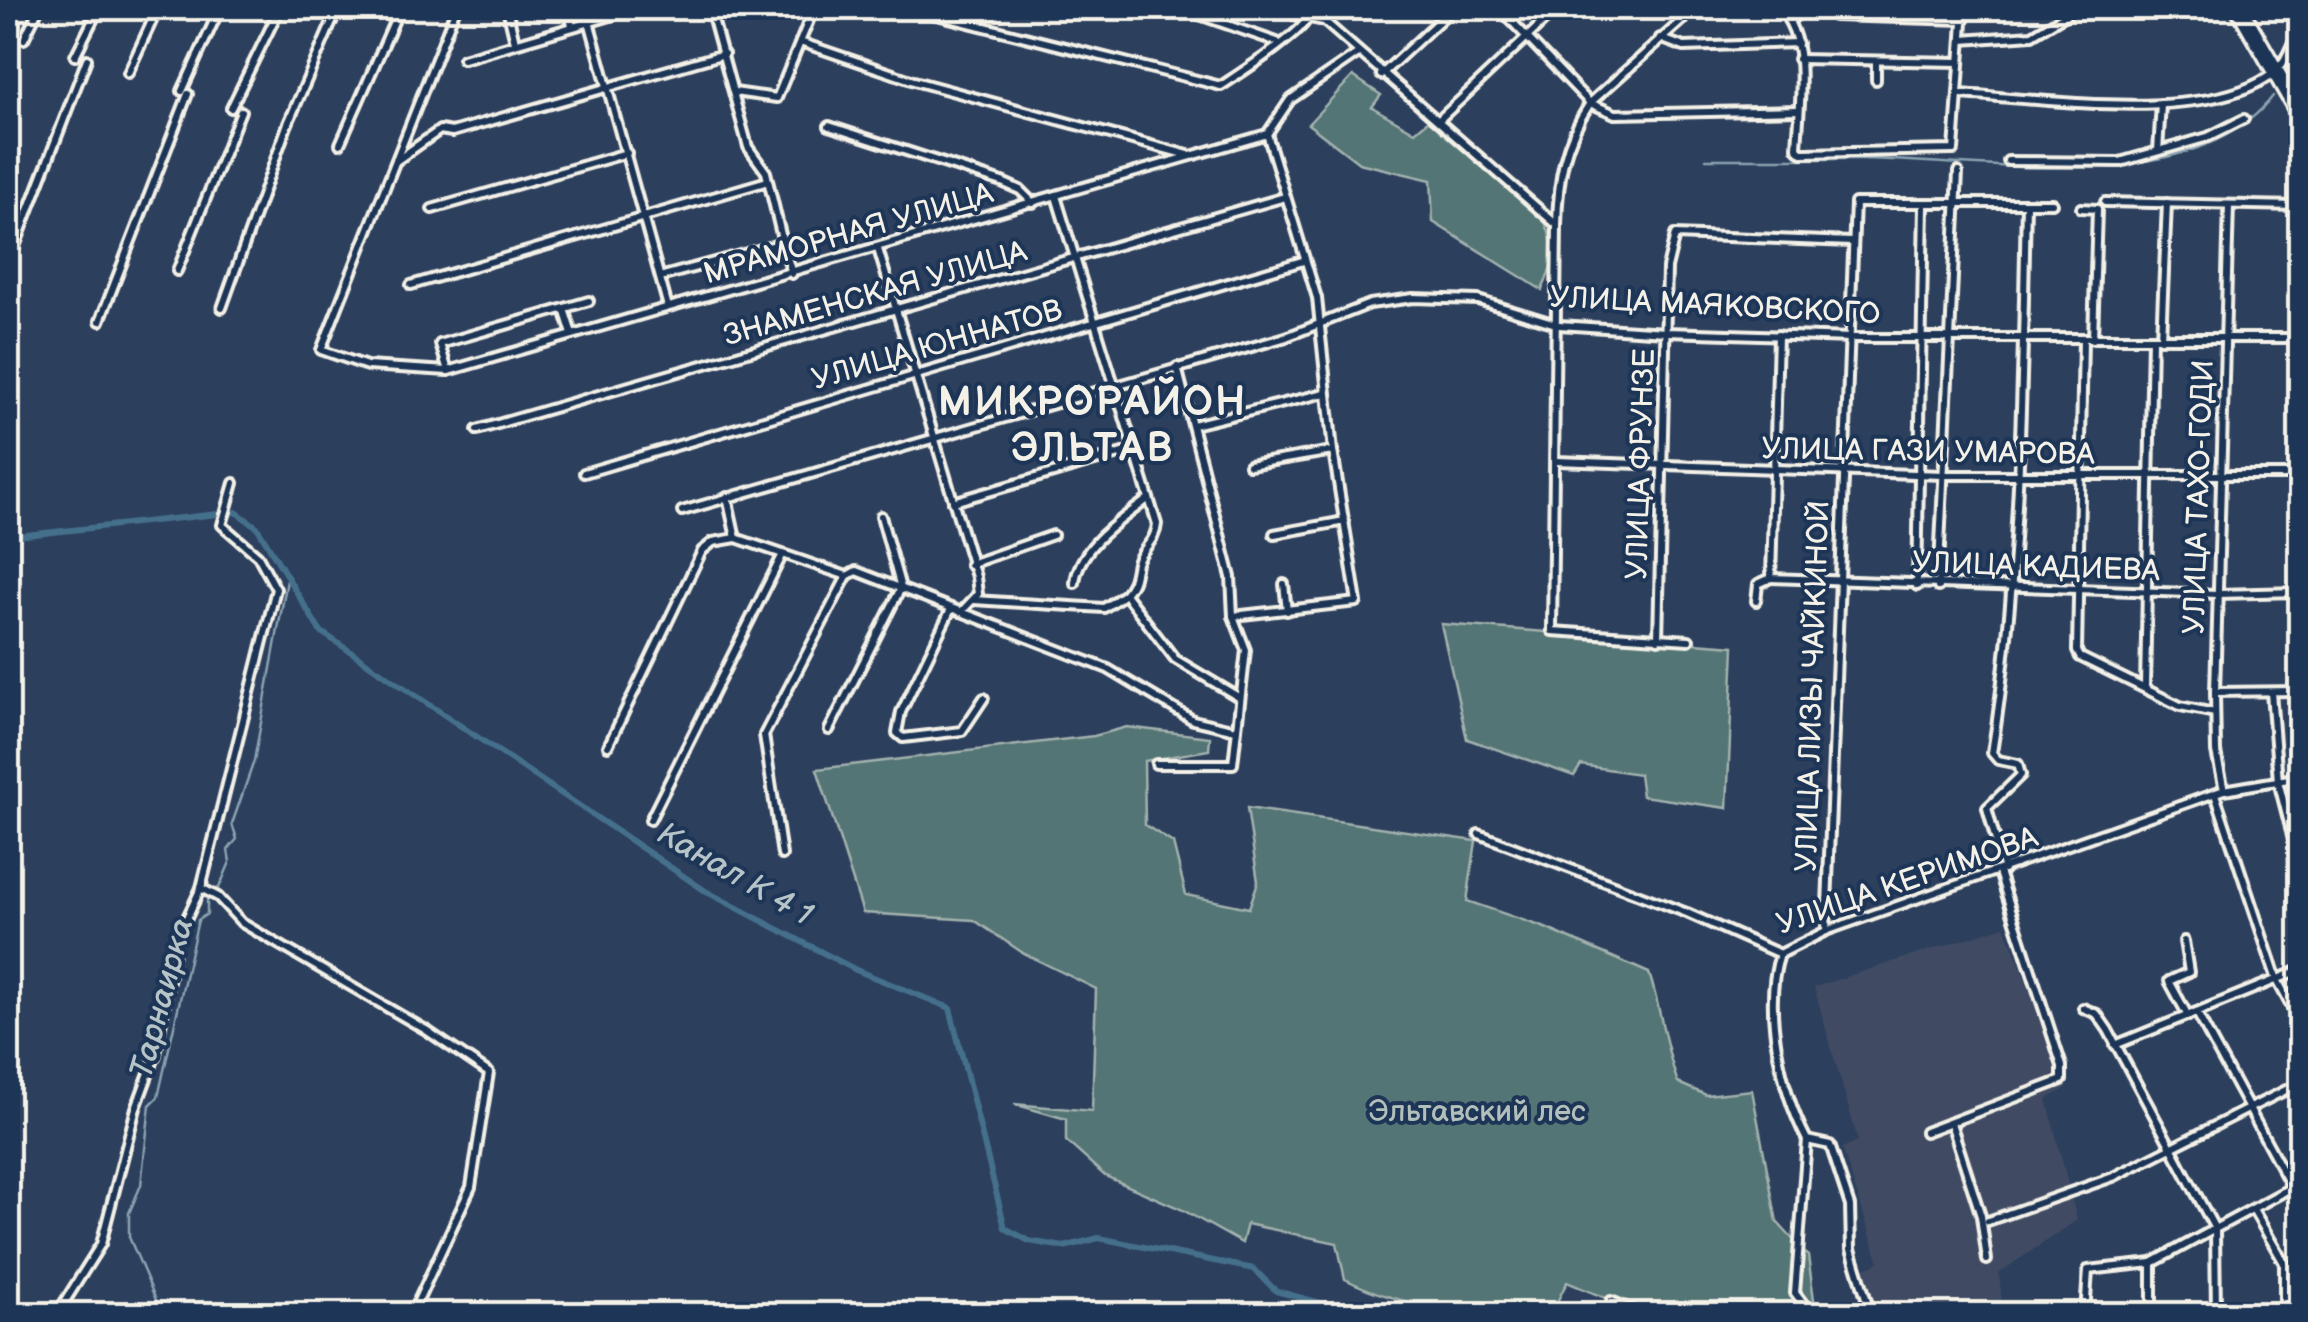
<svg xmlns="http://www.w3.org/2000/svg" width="2308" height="1322" viewBox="0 0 2308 1322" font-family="'Balsamiq Sans',sans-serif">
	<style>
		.built { fill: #3f4b64 }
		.green { fill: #527474; stroke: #a3b2ae; stroke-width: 2.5 }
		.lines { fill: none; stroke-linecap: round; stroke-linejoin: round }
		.stream { stroke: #8aa3b1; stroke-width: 2.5 }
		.canal { stroke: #446f8c; stroke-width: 6 }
		.minor-casing { stroke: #f4f1e8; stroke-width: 14 }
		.major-casing { stroke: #f4f1e8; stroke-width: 15 }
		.minor { stroke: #1d3557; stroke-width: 6 }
		.major { stroke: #1d3557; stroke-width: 8 }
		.labels { text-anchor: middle; stroke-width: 8; stroke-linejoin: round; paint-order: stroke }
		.street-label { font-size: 30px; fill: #f4f1e8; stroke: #1d3557 }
		.park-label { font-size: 30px; fill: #b3bfba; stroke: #1d3557 }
		.water-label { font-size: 32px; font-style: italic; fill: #b6c4c8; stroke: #1d3557 }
		.district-label { font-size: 40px; font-weight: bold; letter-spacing: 2.5px; fill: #f4f1e8; stroke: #1d3557 }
	</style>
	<rect width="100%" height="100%" fill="#2c3f5d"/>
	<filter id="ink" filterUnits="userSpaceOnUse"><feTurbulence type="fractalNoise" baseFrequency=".01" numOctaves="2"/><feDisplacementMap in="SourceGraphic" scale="20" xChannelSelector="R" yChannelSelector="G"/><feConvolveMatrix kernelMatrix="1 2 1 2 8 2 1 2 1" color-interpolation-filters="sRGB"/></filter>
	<g filter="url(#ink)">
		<!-- built -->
		<polygon class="built" points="2005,926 2067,1088 2047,1099 2077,1220 1999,1273 2003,1314 1880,1314 1863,1269 1879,1262 1842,1148 1858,1141 1814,987"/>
		<!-- green -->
		<g class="green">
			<path d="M1353,76l28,19 -9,12 43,25 14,-12 116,102c12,27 9,42 -3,68l-109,-68 -2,-42 -72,-17 -51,-39z"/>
			<polygon points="1441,624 1734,646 1727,808 1642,796 1639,774 1581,765 1574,776 1467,739"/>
			<path d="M1127,727l83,10 -1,13 -65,11 1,64 28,18 13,52 63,13 9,-26 -11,-74 229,33 -9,60 76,26 106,46c12,37 16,74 29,110l28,12 46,-5 25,132 31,34 8,58h-172l-77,-32 -16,32c-69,0 -144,-3 -206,-35l-8,-36 -90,-19 -5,19 -61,-34 -76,-33 -39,-35v-22l-52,-15 78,7 4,-122 -73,-36 -49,-33 -111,-7 -46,-144 277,-33z"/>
		</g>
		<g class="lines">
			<!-- stream -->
			<g class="stream">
				<path d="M1706,159c51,0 101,0 152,0 116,0 334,43 415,-63"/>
				<polyline points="212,890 219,888 230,862 228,850 237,839 232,824 254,761 287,580"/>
				<polyline points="162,1314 129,1237 129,1213 141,1185 150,1105 158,1097 198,920 207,914 207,896"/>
			</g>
			<!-- canal -->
			<polyline class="canal" points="8,537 236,512 257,527 320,631 707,892 856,970 950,1008 1005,1228 1029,1241 1064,1247 1099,1238 1254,1269 1276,1291 1361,1314"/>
			<defs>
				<g id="minor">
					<polyline points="456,8 321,350 367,366 448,371 1267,134 1290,100 1357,54"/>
					<polyline points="507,8 515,42"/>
					<polyline points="568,8 572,26"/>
					<polyline points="710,8 748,147 766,172 783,243"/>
					<path d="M909,8l312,78c18,-12 80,-52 86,-67"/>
					<polyline points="1179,8 1277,42"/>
					<polyline points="1284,8 1294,15 1324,21 1557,225 1552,631 1689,640"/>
					<polyline points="1499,8 1590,103 1615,114 1798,110"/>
					<path d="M1779,8c32,33 20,96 18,140l5,5 152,-3 10,-142"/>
					<polyline points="1834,16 1964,20"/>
					<polyline points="1791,20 1804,8"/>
					<polyline points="589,21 668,307"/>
					<polyline points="1660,38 1684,47 1798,43"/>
					<polyline points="24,39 39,8"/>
					<polyline points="1962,40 2032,35 2077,8"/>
					<polyline points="800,42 914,81 1188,155"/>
					<polyline points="75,56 99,8"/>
					<polyline points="463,59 638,8"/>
					<polyline points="1798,59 1960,62"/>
					<polyline points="128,73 158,8"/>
					<polyline points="1381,75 1453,8"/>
					<polyline points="1876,80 1876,61"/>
					<polyline points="182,91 220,8"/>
					<polyline points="734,92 777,98 814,8"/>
					<path d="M1959,94c81,4 257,33 319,-25 9,-9 15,-29 22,-41"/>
					<polyline points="231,108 280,8"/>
					<polyline points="1440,119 1558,8"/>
					<polyline points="829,126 1002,182 1020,190 1033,203"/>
					<polyline points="340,144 400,8"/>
					<polyline points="2158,151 2161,104"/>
					<polyline points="396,161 440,130 452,132 724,54"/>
					<polyline points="2008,161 2120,162 2208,137 2244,119"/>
					<path d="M1056,196l101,328c-1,17 -15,24 -20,39 -3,14 -2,18 -12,31l50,65 65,39"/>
					<polyline points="2105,202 2298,206"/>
					<polyline points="2081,208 2097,209 2093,339"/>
					<polyline points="432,209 627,153"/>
					<path d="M1557,225c1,-47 7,-82 33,-122l106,-95"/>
					<polyline points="878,249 976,577 978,594 961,612"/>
					<polyline points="8,265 87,59"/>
					<polyline points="177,271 241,111"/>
					<polyline points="660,277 783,243 792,274"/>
					<polyline points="411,285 768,181"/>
					<polyline points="222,308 287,126 338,8"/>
					<polyline points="564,309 572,334"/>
					<polyline points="100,321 188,94"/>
					<polyline points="2083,339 2077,651 2080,657 2180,706 2215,713"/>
					<polyline points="2161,339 2167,203"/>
					<polyline points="448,371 440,344 589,301"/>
					<polyline points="1193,425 1325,393"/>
					<polyline points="477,430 1285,197"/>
					<polyline points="1556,461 1943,475 2299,475"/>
					<polyline points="1249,465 1333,451"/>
					<polyline points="584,473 1303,261"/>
					<polyline points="727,497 736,538 847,576 856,571 1108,669 1193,720 1236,730"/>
					<polyline points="953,502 1133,450"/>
					<polyline points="682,511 1286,337 1370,304 1413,298 1478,300 1559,325 1666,332 1852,338 2300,338"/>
					<polyline points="1274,534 1345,521"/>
					<polyline points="970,564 1053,535"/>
					<polyline points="1771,578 2217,594 2300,592"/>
					<path d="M1075,583c3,-36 46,-63 73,-84"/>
					<polyline points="1284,584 1287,611"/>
					<polyline points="1917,586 1924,205"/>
					<polyline points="1938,587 1958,172"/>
					<polyline points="974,600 1104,608 1125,594"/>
					<polyline points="1756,601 1758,584 1771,578 1778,335"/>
					<polyline points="951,609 901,712 897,733 903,738 962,731 984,698"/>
					<polyline points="1233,616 1357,602 1333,451 1317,298 1267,134"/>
					<polyline points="1658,639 1667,268 1675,235 1852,242"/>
					<polyline points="2145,687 2152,338"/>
					<polyline points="2215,692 2300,691"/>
					<polyline points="2271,692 2278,781 2300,866"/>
					<polyline points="829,730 901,588 881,516"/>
					<polyline points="608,746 702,551 713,542 736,538"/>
					<polyline points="1156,764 1233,764 1246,650 1233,616 1231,577 1177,367"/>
					<polyline points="2224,790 2216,752 2215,692 2229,205"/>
					<polyline points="2215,794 2277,980 2300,1023"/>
					<polyline points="650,820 782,556"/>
					<polyline points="1479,834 1687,913 1780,954 1826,931 2224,790 2300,777"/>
					<polyline points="782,855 764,735 847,576"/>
					<path d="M2004,870l-17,-62 34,-33 -3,-11 -20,-4 -6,-7c29,-181 30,-367 34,-550"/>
					<polyline points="201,888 218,897 242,923 426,1030 489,1073 471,1187 412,1314"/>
					<polyline points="1826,931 1855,203 2052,203"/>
					<polyline points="2184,941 2189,972 2169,981 2188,1016"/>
					<path d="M1780,954c-18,54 1,136 27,186l23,5 20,61 1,43 20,65"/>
					<polyline points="2083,1008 2097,1014 2108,1030 2215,1229 2216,1314"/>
					<polyline points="2197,1013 2292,1188"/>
					<polyline points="2115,1045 2300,970"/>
					<polyline points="1951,1123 1981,1216 1987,1260"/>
					<polyline points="1925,1132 2062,1080 2062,1066 1999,872"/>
					<polyline points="1807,1140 1795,1293 1811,1314"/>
					<polyline points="2253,1209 2300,1291"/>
					<polyline points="1988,1221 2113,1177 2300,1083"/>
					<polyline points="1611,1301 1642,1314"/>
					<polyline points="57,1314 101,1244 136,1108 156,1054 176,941 201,888 276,589 258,556 222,525 234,483"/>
					<polyline points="2085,1314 2088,1270 2152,1263 2300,1183"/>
					<polyline points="2152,1314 2152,1263"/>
					<polyline points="2284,1314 2284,1265"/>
				</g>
				<g id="major">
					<polyline points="2235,8 2298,118 2300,571"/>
					<polyline points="2243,8 2300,107"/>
				</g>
			</defs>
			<!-- minor casing -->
			<use href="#minor" class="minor-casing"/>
			<!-- major casing -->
			<use href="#major" class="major-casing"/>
			<!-- minor -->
			<use href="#minor" class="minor"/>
			<!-- major -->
			<use href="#major" class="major"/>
		</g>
	</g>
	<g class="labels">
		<!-- street labels -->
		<g class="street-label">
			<text transform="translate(848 233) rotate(-16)" y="10">МРАМОРНАЯ УЛИЦА</text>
			<text transform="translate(875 293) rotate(-16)" y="10">ЗНАМЕНСКАЯ УЛИЦА</text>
			<text transform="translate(1715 305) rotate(3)" y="10">УЛИЦА МАЯКОВСКОГО</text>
			<text transform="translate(937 344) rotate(-16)" y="10">УЛИЦА ЮННАТОВ</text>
			<text transform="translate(1928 451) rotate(1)" y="10">УЛИЦА ГАЗИ УМАРОВА</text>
			<text transform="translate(1640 464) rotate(-88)" y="10">УЛИЦА ФРУНЗЕ</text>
			<text transform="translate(2198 497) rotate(-88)" y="10">УЛИЦА ТАХО-ГОДИ</text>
			<text transform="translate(2036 566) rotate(2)" y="10">УЛИЦА КАДИЕВА</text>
			<text transform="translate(1812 686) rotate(-88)" y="10">УЛИЦА ЛИЗЫ ЧАЙКИНОЙ</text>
			<text transform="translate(1907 880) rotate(-19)" y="10">УЛИЦА КЕРИМОВА</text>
		</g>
		<!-- park labels -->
		<g class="park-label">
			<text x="1477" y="1121">Эльтавский лес</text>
		</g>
		<!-- water labels -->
		<g class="water-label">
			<text transform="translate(735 873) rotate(30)" y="11">Канал К 4 1</text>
			<text transform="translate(161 998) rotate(-75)" y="11">Тарнаирка</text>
		</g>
		<!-- district labels -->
		<g class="district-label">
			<text x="1093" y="415">МИКРОРАЙОН<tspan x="1093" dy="46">ЭЛЬТАВ</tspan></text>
		</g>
	</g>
	<!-- margin -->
	<rect width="2308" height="1322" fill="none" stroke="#1d3557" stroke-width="40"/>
	<rect x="20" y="20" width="2268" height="1282" fill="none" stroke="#f4f1e8" stroke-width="4" filter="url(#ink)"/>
</svg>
